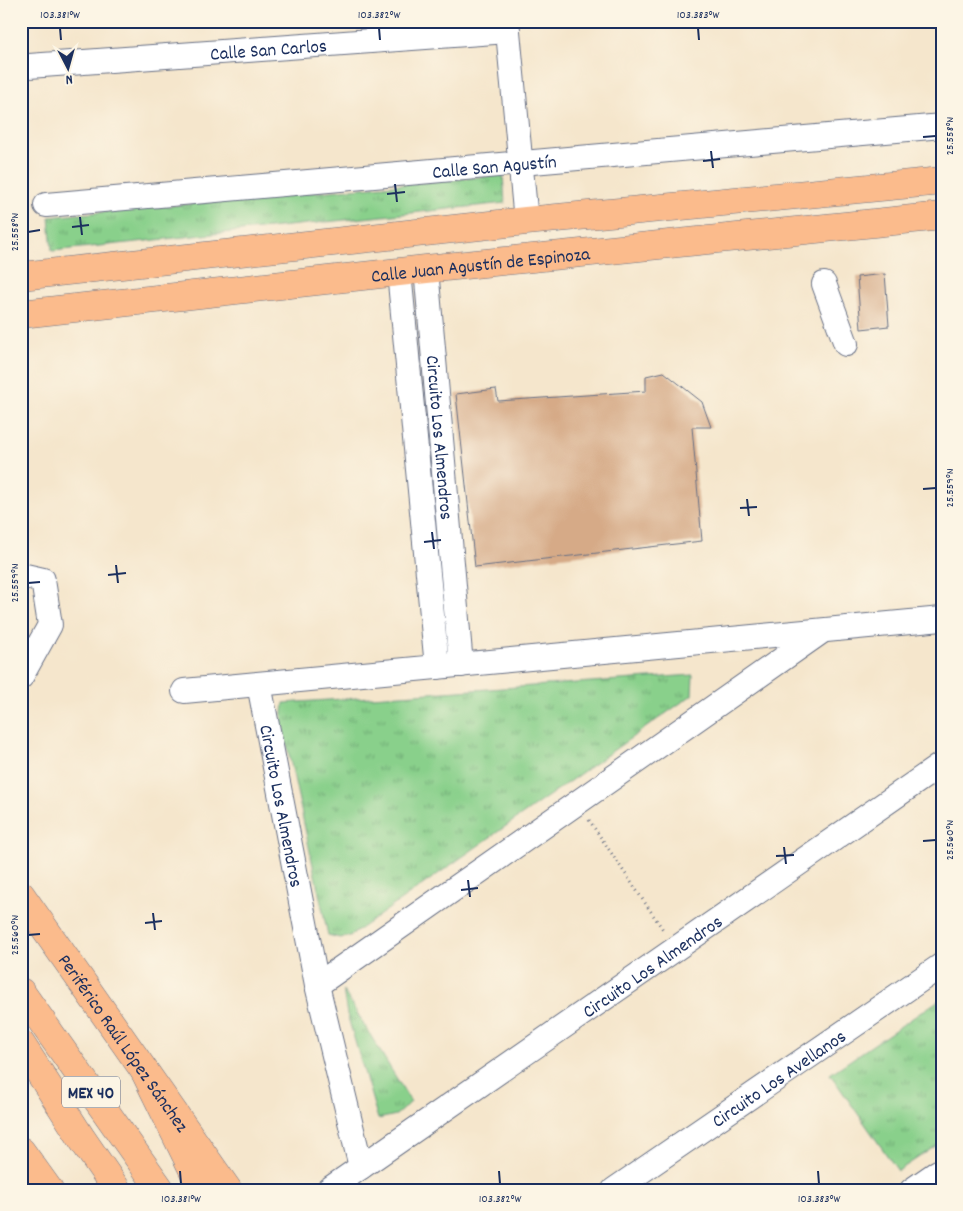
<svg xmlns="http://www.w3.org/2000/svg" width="963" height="1211" viewBox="0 0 963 1211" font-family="Dekko,sans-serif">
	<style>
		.grass { fill: url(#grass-tufts); stroke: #528074 }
		.building { fill: #d6aa87 }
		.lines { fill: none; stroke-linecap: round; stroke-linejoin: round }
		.minor-casing { stroke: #676f84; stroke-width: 26 }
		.major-casing { stroke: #676f84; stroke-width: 29 }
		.highway-casing { stroke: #676f84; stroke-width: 29 }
		.path { stroke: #676f84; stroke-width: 3; stroke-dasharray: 1 4; stroke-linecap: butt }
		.minor { stroke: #fff; stroke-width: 24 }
		.major { stroke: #fbbb8c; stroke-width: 28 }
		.highway { stroke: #fbbb8c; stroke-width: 28 }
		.ticks { fill: none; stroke: #1b2f5e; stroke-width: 2 }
		.labels { text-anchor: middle; stroke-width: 5; stroke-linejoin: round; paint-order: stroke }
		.shield { fill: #fcf5e5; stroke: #5e6a86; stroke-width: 1 }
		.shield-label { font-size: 18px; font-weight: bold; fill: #1b2f5e }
		.street-label { font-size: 19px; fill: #1b2f5e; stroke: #fcf5e5 }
		.neatline { fill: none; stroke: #1b2f5e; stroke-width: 2 }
		.ticks-label { font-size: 12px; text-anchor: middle; fill: #1b2f5e }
	</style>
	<defs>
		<pattern id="grass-tufts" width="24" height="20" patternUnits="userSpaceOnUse" patternTransform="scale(1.25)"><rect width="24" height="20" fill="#89d08b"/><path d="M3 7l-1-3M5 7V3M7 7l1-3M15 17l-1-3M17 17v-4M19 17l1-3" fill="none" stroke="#6fa975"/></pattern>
	</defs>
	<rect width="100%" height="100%" fill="#fcf5e5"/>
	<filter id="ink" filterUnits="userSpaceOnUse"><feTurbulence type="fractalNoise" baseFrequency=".02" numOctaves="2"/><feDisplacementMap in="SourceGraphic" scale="10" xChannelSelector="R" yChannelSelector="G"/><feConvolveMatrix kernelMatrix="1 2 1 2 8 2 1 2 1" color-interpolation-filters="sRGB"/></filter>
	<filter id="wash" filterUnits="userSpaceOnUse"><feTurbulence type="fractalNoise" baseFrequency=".0096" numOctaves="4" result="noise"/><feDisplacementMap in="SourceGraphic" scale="20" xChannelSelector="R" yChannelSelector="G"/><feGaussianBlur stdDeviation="1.12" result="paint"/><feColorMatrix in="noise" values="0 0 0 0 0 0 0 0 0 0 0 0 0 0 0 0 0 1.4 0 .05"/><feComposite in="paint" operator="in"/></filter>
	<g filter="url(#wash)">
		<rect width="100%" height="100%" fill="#f5e6cc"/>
		<!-- grass -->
		<g class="grass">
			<polygon points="503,175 505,203 52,251 49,217"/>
			<polygon points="693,675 692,695 350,936 340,938 328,935 282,722 284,703"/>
			<polygon points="343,990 411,1102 396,1115 378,1119 347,1014"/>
			<polygon points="942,998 942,1142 898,1171 830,1074"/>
		</g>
		<g id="blocks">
			<!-- building -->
			<g class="building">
				<polygon points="885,274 889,326 861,329 857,277"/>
				<polygon points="664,372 702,402 711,427 692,427 702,541 475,567 456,394 496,389 498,401 646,391 646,376"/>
			</g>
		</g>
	</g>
	<g filter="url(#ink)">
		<use href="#blocks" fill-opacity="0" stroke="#676f84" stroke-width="1"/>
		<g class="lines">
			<defs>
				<g id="minor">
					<polyline points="507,21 526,221"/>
					<path id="s1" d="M29,66l479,-35"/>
					<path id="s2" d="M46,205l896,-79"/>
					<path id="s3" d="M426,269l35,396"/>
					<polyline points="399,272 437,667"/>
					<polyline points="824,284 846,344"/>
					<polyline points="21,575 43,580 50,625 21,677"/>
					<path id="s4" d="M259,684l58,301 44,182"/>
					<polyline points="184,691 942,619"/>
					<polyline points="317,985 821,632"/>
					<polyline points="26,1190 41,1179"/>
					<path id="s5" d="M328,1190l614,-426"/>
					<path id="s6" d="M614,1190l328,-225"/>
					<polyline points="912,1190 938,1172"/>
				</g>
				<g id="major">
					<polyline points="21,276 526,221 942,181"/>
					<path id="s7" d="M21,314l405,-45 516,-53"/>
					<path id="s8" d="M21,895l207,295"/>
					<polyline points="21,1151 49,1190"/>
				</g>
				<g id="highway">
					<polyline points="21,992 161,1190"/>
					<polyline points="21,1044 82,1139 117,1190"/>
					<polyline points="145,1072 203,1190"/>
				</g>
			</defs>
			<!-- minor casing -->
			<use href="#minor" class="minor-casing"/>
			<!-- major casing -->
			<use href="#major" class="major-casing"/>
			<!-- highway casing -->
			<use href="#highway" class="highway-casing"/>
			<!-- path -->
			<polyline class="path" points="589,820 664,931"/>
			<!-- minor -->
			<use href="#minor" class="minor"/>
			<!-- major -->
			<use href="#major" class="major"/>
			<!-- highway -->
			<use href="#highway" class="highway"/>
		</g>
	</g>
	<!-- ticks -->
	<path class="ticks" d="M60,28l1,12M379,28l1,12M698,28l1,12M923,137l13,-1M711,151l2,17M703,161l17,-2M395,184l2,18M387,194l18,-2M80,217l2,18M72,227l17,-2M28,232l12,-2M923,489l13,-1M747,499l2,17M740,508l17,-1M432,532l2,17M424,542l17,-2M116,565l2,18M108,575l18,-2M28,583l12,-1M923,841l13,-1M784,847l2,17M776,856l18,-1M468,880l2,17M461,890l17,-2M153,913l2,17M145,923l17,-2M28,935l12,-1M180,1171l1,13M499,1171l1,13M818,1171l1,13"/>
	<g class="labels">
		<!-- shield labels -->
		<rect class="shield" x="62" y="1076.5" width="58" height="31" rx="4"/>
		<g class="shield-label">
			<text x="91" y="1098">MEX 40</text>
		</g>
		<!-- street labels -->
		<g class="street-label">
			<text dy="7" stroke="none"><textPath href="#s1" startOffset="240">Calle San Carlos</textPath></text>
			<text dy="7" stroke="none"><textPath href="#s2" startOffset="450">Calle San Agustín</textPath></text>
			<text dy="7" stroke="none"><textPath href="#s7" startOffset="462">Calle Juan Agustín de Espinoza</textPath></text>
			<text dy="7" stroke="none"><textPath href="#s3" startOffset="169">Circuito Los Almendros</textPath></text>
			<text dy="7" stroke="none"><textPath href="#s4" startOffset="124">Circuito Los Almendros</textPath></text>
			<text dy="7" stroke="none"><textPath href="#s5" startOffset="394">Circuito Los Almendros</textPath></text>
			<text dy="7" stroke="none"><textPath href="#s8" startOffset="180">Periférico Raúl López Sánchez</textPath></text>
			<text dy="7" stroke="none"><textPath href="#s6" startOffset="199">Circuito Los Avellanos</textPath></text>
		</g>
	</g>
	<!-- margin -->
	<rect width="963" height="1211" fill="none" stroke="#fcf5e5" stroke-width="55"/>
	<!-- north arrow -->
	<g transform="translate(68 68) rotate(174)" stroke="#fcf5e5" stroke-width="4" paint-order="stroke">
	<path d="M0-4L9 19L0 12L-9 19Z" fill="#1b2f5e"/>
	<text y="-8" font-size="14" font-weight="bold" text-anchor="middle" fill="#1b2f5e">N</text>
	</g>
	<rect x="28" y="28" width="908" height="1156" class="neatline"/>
	<g class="ticks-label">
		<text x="60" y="18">103.381°W</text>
		<text x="379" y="18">103.382°W</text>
		<text x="698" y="18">103.383°W</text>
		<text transform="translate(949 136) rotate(-90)" y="4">25.558°N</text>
		<text transform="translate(14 232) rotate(-90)" y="4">25.558°N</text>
		<text transform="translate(949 488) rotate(-90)" y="4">25.559°N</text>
		<text transform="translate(14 583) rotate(-90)" y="4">25.559°N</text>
		<text transform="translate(949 840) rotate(-90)" y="4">25.560°N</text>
		<text transform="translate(14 935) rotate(-90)" y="4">25.560°N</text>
		<text x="181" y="1202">103.381°W</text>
		<text x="500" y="1202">103.382°W</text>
		<text x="819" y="1202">103.383°W</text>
	</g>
</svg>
